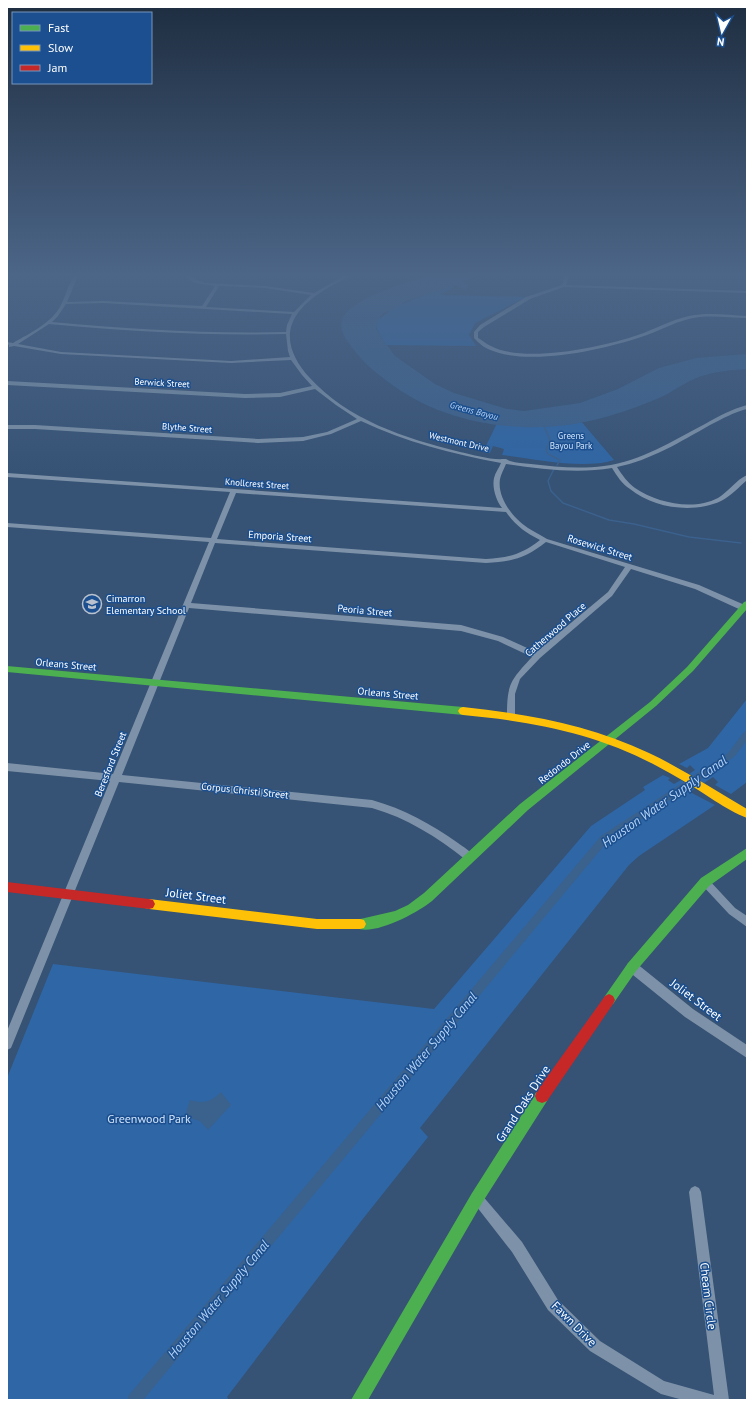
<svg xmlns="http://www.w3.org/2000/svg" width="754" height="1407" viewBox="0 0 754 1407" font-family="'PT Sans',sans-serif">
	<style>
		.green { fill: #2f66a5 }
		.water { fill: #3b618d }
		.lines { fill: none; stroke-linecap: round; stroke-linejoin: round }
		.stream { stroke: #3b618d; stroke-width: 1.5 }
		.canal { fill: #3b618d; fill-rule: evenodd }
		.street { fill: #7d92a8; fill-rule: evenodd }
		.fast { fill: #4caf50; fill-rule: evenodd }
		.slow { fill: #ffc107; fill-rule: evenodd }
		.jam { fill: #c62828; fill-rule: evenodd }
		.labels { text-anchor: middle; stroke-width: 3; stroke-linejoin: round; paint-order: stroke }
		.far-street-label { font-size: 9px; fill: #fff; stroke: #1b4f8f }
		.far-water-label { font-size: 9px; font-style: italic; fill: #b5d3f5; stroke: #1b4f8f }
		.far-park-label { font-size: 9px; fill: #cfe3fa; stroke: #1b4f8f }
		.street-label { font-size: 10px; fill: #fff; stroke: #1b4f8f }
		.poi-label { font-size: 10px; fill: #fff; stroke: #1b4f8f; text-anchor: start }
		.near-street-label { font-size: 12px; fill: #fff; stroke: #1b4f8f }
		.near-park-label { font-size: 12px; fill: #cfe3fa; stroke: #1b4f8f }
		.near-water-label { font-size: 13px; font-style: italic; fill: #b5d3f5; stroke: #1b4f8f }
	</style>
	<rect width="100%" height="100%" fill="#365274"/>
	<!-- green -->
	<g class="green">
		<polygon points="451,284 453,288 439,295 526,297 475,323 469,335 476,346 385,345 374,323 395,307"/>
		<path d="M580,420l34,40c-31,10 -79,-1 -112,-5l2,-6 -11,-3 -3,7 -7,-1 15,-31z"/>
		<polygon points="747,699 747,782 731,794 715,785 718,782 713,777 704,783 689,774 695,770 690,765 687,768 679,764 708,748"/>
		<polygon points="663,775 670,778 668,780 674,784 681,780 695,789 690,792 715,805 639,856 629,865 420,1128 428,1137 362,1220 227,1397 229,1400 7,1400 7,1078 53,964 434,1009 591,826 645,790 643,787"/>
	</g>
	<!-- water -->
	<g class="water">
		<path d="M428,276h49l-14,5 6,5 -4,4 -10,-5 -49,16 -11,8 -12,4 -4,5 -3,10 5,9 14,19 40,28 19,9 53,16 17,2 56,-8 38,-14 41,-21 37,-10 51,-4v15c-18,1 -37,3 -53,10 -12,5 -23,14 -35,19 -45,19 -87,31 -137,29 -49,-2 -96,-16 -135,-46 -12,-9 -23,-18 -33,-31 -6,-8 -15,-18 -12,-29 5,-21 67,-40 86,-45z"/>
		<path d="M221,1092l10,13 -23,25 -8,-9 -14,-4 1,-8 3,-9c14,4 21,2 31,-8z"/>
	</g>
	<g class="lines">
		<!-- stream -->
		<g class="stream">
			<polyline points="544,426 550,440 546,450 548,454 560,460 557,465"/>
			<polyline points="554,469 548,481 551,491 563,503 609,520 634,524 689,537 741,543"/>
		</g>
		<!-- canal -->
		<polygon class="canal" points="747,731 747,740 734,757 607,842 143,1400 127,1400 129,1395 601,836 728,753 744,732"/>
		<!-- street -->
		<g class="street">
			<path d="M74,276h4l-11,26 36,-1 99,5 13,-20 -20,-3 -10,-7c7,0 13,5 20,7l60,3 49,7 30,-17h5c-4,3 -11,6 -16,9 -16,9 -34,21 -41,39 -7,19 4,39 17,53 39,43 95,61 151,75 14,3 30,8 44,7 4,0 3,1 6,2 6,2 14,2 21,3 24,3 49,5 73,2 38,-5 68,-25 101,-42 14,-8 27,-15 42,-19v4c-13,3 -25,10 -37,16 -30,17 -59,35 -93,42 5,8 11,16 18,21 22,15 58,23 83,10 10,-6 18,-18 29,-23v5c-8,7 -16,16 -26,21 -28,13 -68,7 -91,-12 -8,-5 -13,-13 -18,-21 -35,6 -71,1 -106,-4 -2,5 -5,10 -6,15 -3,19 13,39 28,49 6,4 13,7 19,11l152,46 48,21v3l-3,1h-3l-46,-21 -64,-20 -19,27 -72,62 -20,21 -5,15v21l-1,2h-6l-1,-2c0,-32 4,-35 25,-58l-34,-16 -37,-10 -272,-23 -67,167 250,25c32,9 59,24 86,43 5,4 13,8 16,14l-2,3 -3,1 -3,-1c-29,-23 -59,-42 -94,-52l-253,-26 -108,266 -4,2v-19l103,-250 -103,-10v-8l106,11 96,-232 -202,-15v-4l204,15 19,-46 -223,-15v-4l495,35c-6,-8 -10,-20 -8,-30 1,-5 5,-10 7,-15 -49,-9 -95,-21 -140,-42l-30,13 -28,7 -45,2 -223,-14h-28v-4h28l223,14 45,-2 24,-5 30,-13 -21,-14 -21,-16 -35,8 -35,1 -238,-13v-4l238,13 35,-1 32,-7 -10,-11 -11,-15 -60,3 -170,-9 -47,-8 -5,1v-2l-2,-1v-2l6,1c17,-10 39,-20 48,-38 5,-10 7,-20 13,-29zM219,286l46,2 46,7 -17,17 -88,-5zM103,303l189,11 -5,11 -1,7c-78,2 -156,-3 -234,-10l6,-6 8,-12zM49,324c79,7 157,12 237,10l2,17 2,6 -59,4 -170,-9 -43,-8zM236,493l270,19c10,14 19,20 34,28 -18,14 -31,18 -54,19l-269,-20zM546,542l79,25 -17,25 -72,60 -33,-15 -42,-12 -270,-22 24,-60 271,20c25,-1 40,-5 60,-21z"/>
			<path d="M565,276h4l-3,9 181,6v2l-183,-6 -34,12 -46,28 -6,5v6c4,2 8,6 13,8 33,18 112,1 147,-11 17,-6 33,-15 51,-19 19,-4 39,-1 58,0v2c-19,0 -39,-4 -58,1 -17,4 -32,13 -48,18 -39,13 -114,30 -153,12 -5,-2 -10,-7 -14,-11v-6l6,-7 46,-28 36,-12z"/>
			<polygon points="705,878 708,879 735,908 747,916 747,927 729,914 702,885 700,882 702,879"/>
			<polygon points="632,962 636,963 693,1009 747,1045 747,1058 685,1017 628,971 627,967 628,963"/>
			<polygon points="695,1186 699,1188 701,1192 729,1400 683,1400 661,1394 590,1351 548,1310 512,1252 473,1202 471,1198 473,1194 477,1192 481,1194 522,1242 558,1300 600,1341 664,1381 714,1395 689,1192 691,1188"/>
		</g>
		<!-- fast -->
		<g class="fast">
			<path d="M747,601v8l-54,62 -37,35 -128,104 -96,91c-15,12 -57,35 -76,27l-2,-4 2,-4 39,-9 13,-6 16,-12 96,-89 130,-102 37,-35 57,-65z"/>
			<polygon points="7,666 463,707 466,708 468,711 466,714 463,715 7,672"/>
			<polygon points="747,848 747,859 709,886 636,971 613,1004 609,1006 605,1004 603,1000 605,996 628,963 701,878"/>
			<polygon points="542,1089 547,1091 549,1096 547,1101 482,1203 368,1400 351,1400 472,1193 537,1091"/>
		</g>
		<!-- slow -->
		<g class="slow">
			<path d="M463,707c64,7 127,18 186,46 34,16 65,37 98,56v9c-11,-4 -22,-11 -32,-17 -19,-13 -39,-25 -60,-36 -60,-32 -125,-44 -192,-50l-3,-1 -2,-3 2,-3z"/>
			<polygon points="149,899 317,919 360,919 364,920 366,924 364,928 360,929 317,929 149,909 145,908 143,904 145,900"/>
		</g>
		<!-- jam -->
		<g class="jam">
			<polygon points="7,882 149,899 153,900 155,904 153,908 149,909 7,892"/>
			<polygon points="609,994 613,996 615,1000 613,1004 547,1101 542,1103 537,1101 535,1096 537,1091 605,996"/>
		</g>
	</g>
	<!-- sky -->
	<linearGradient id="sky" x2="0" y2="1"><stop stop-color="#1e2d40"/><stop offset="0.58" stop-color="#4c6688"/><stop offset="1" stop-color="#4c6688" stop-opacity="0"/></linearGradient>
	<rect width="754" height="473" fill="url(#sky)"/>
	<!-- icons -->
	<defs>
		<symbol id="school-ring" viewBox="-11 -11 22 22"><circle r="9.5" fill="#1b4f8f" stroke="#b9c2ce" stroke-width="1.5"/><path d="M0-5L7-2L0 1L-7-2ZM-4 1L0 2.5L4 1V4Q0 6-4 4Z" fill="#b9c2ce"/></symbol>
	</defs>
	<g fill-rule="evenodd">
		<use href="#school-ring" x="81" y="593" width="22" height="22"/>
	</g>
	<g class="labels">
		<!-- far-street labels -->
		<g class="far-street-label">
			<text transform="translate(162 383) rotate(3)" y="3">Berwick Street</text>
			<text transform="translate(187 428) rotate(4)" y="3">Blythe Street</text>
			<text transform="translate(459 442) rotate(13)" y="3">Westmont Drive</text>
			<text transform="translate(257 484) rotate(4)" y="3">Knollcrest Street</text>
		</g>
		<!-- far-water labels -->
		<g class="far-water-label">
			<text transform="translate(474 411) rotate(15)" y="3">Greens Bayou</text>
		</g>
		<!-- far-park labels -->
		<g class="far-park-label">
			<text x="571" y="439">Greens<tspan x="571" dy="10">Bayou Park</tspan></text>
		</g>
		<!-- street labels -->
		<g class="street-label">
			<text transform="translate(280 536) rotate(4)" y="4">Emporia Street</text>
			<text transform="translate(600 547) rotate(17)" y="4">Rosewick Street</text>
			<text transform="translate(365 610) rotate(5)" y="4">Peoria Street</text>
			<text transform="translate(555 629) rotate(-41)" y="4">Catherwood Place</text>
			<text transform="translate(66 664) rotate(5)" y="4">Orleans Street</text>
			<text transform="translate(388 693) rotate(5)" y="4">Orleans Street</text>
			<text transform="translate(564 762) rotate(-38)" y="4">Redondo Drive</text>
			<text transform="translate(110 764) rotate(-68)" y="4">Beresford Street</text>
			<text transform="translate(245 790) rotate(6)" y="4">Corpus Christi Street</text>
		</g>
		<!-- poi labels -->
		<g class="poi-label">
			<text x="106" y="602">Cimarron<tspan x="106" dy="12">Elementary School</tspan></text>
		</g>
		<!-- near-street labels -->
		<g class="near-street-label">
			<text transform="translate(196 896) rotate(7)" y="4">Joliet Street</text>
			<text transform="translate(696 1000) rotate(37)" y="4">Joliet Street</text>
			<text transform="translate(523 1104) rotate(-57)" y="4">Grand Oaks Drive</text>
			<text transform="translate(708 1296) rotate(83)" y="4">Cheam Circle</text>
			<text transform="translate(574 1324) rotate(45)" y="4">Fawn Drive</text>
		</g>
		<!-- near-park labels -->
		<g class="near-park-label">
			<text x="149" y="1123">Greenwood Park</text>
		</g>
		<!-- near-water labels -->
		<g class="near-water-label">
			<text transform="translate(664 801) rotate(-35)" y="5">Houston Water Supply Canal</text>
			<text transform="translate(426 1051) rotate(-50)" y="5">Houston Water Supply Canal</text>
			<text transform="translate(218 1299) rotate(-50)" y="5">Houston Water Supply Canal</text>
		</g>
	</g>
	<!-- border -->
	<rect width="754" height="1407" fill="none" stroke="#ffffff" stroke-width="16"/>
	<!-- legend -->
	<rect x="12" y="12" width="140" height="72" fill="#1b4f8f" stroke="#7695bc"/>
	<rect x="20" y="25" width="20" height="6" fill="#4caf50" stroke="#7695bc"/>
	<text x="48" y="32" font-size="12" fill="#ffffff">Fast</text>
	<rect x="20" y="45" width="20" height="6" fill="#ffc107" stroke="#7695bc"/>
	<text x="48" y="52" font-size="12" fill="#ffffff">Slow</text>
	<rect x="20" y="65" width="20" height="6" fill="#c62828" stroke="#7695bc"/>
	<text x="48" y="72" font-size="12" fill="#ffffff">Jam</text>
	<!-- north arrow -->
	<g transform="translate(722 32) rotate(188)" stroke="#1b4f8f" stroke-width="3" paint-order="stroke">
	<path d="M0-3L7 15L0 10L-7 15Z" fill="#ffffff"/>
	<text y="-6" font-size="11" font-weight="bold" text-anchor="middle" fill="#ffffff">N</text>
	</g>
</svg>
